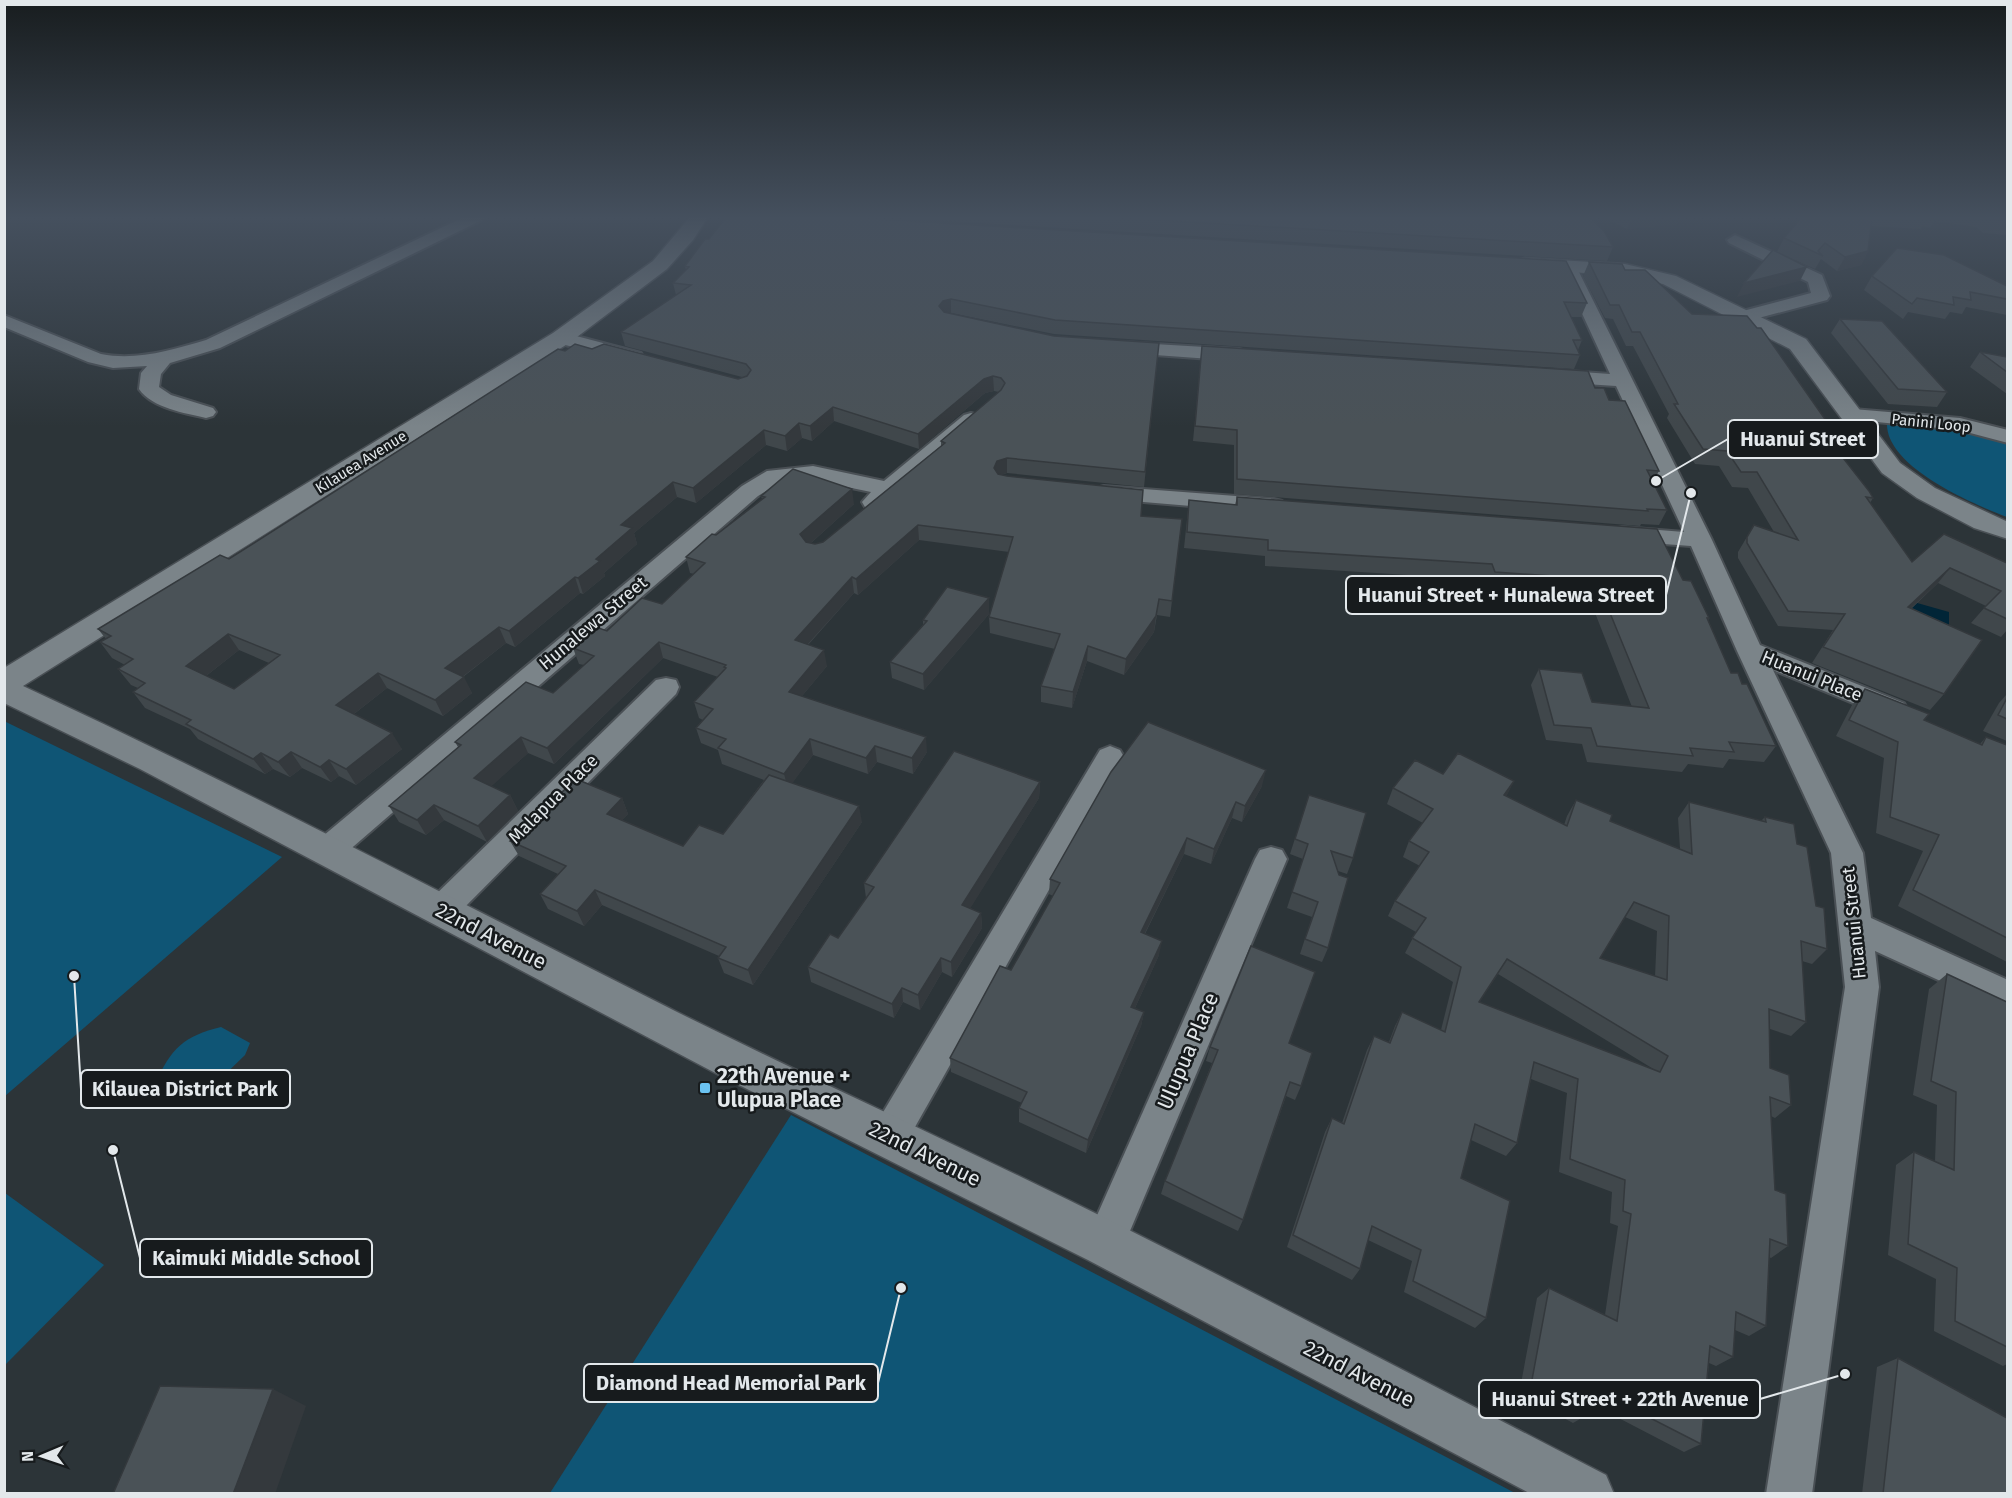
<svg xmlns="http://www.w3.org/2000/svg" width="2012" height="1498" viewBox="0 0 2012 1498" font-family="'Fira Sans',sans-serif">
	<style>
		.green { fill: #0f5575 }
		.water { fill: #012537 }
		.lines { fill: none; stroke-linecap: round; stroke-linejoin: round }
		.street-casing { stroke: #4a5055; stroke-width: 4 }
		.secondary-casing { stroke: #4a5055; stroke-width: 3 }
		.street { fill: #7b8489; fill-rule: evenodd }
		.secondary { fill: #7b8489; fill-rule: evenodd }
		.wall { fill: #40474b; fill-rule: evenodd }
		.shaded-wall { fill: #34393d }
		.building { fill: #4a5257; stroke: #34393d; stroke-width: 1.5; fill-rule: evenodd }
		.poi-dot { fill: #6bc3f2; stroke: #171b1d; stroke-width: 2 }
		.labels { text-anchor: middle; stroke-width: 5; stroke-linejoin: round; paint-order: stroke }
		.far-street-label { font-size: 15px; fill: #e3e8eb; stroke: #171b1d }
		.street-label { font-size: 18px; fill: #e3e8eb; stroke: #171b1d }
		.near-street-label { font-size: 21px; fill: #e3e8eb; stroke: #171b1d }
		.near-poi-label { font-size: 21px; font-weight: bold; fill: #e3e8eb; stroke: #171b1d; text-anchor: start }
		.leader { fill: none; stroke: #e3e8eb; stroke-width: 2 }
		.callout-dot { fill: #e3e8eb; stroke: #171b1d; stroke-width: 2 }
		.callout { fill: #171b1d; stroke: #e3e8eb; stroke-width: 2 }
		.callout-label { font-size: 20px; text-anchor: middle; font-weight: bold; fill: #e3e8eb }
	</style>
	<rect width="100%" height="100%" fill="#2c3438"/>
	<!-- green -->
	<g class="green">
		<path d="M1900,423l61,5 46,13v76c-34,-13 -119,-49 -120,-92z"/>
		<polygon points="4,721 282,857 5,1096 4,1096"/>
		<path d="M221,1027l29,16 -5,12 -34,33 -34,9 -22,-13c16,-36 29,-48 66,-57z"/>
		<polygon points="791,1115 1515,1493 550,1493"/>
		<polygon points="5,1193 104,1265 5,1365"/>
	</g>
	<!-- water -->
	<polygon class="water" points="1896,597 1949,612 1949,625 1895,610"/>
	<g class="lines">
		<defs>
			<g id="street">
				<path d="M464,217h21l-3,3 -262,128 -50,15 -9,11 -2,13 12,8 42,13 3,4 -3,4 -7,2c-21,-5 -54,-10 -67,-29l2,-16 6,-7 -34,2 -25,-6 -84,-35v-12l97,39c35,7 71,-4 105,-14z"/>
				<polygon points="1735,235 1822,275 1830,296 1827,300 1751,320 1739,320 1736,316 1739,312 1811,293 1808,282 1729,243 1727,240"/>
				<polygon points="1569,263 1577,268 1712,540 1760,645 1904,703 1908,710 1904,717 1894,720 1773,670 1863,853 1871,918 2008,980 2008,1012 1875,951 1879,987 1812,1494 1766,1494 1845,987 1831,853 1737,651 1691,546 1622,541 1614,539 1610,534 1614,529 1622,527 1684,532 1616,386 1554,382 1547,380 1544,376 1547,372 1554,370 1610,374 1561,268"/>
				<polygon points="561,332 641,353 643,357 641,361 634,363 554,342 552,338 554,334"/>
				<polygon points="1120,342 1239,349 1246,351 1248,355 1246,359 1239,361 1113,352 1111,348 1113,344"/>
				<polygon points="1853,409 1960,418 2008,430 2008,443 1959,430 1846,419 1843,415 1846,411"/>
				<polygon points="971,413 978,415 981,419 978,423 881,507 873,509 865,507 862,502 871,492 813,480 780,482 758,496 339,859 328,862 317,859 313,850 317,841 742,486 767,471 813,466 884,481 964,415"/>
				<polygon points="1104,486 1274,499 1282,501 1285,506 1282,511 1274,513 1096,498 1093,493 1096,488"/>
				<polygon points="666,678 676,680 679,687 676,694 451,921 440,925 429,921 424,911 429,901 656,680"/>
				<polygon points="1110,746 1120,750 1124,757 902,1150 889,1155 876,1150 870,1137 876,1124 1100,750"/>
				<polygon points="1271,847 1282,850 1287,859 1119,1257 1105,1263 1091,1257 1085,1243 1091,1229 1255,859 1260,850"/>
			</g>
			<g id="secondary">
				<path d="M690,217h18l-15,23 -26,29 -98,74 -546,343c220,102 435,216 652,325 149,74 300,142 448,216 162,81 322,165 483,248l8,19h-83l-443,-234 -367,-184 -581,-307 -136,-66v-35l549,-335 100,-72z"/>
				<polygon points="1525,258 1625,264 1676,276 1806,339 1900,463 1935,488 2008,522 2008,539 1974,528 1917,498 1882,473 1790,349 1663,284 1625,276 1518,268 1515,264 1518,260"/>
			</g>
		</defs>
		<!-- street casing -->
		<use href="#street" class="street-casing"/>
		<!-- secondary casing -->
		<use href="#secondary" class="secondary-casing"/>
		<!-- street -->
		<use href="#street" class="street"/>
		<!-- secondary -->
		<use href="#secondary" class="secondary"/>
	</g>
	<!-- wall -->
	<g class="wall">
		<polygon points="882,217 1590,217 1613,247 1607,261"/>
		<polygon points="1603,217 1680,217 1677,224 1627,229"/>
		<polygon points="1802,217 2007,217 2007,235 1983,233 1976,227 1934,221 1930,228 1922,226 1921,229 1871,226 1868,251 1861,265 1837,271 1821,259 1815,269 1777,252 1784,238"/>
		<polygon points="1589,262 1625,270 1692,314 1827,422 1821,431 1873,498 1870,503 1912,562 2007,563 2007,630 2001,637 1971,623 1986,606 1938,583 1911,609 1944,694 1930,710 1812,663 1833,630 1778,626 1738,558 1738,552 1754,525 1774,532 1748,488 1732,487 1719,466 1695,464 1667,418 1669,414 1633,346 1626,346 1613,319 1605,318 1583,276"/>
		<path d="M685,266l902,37 -6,14h-10l11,23 -4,10 2,5 -6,14 -520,-35 -103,-21h-2l105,23 105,7 -15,144 -137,-14 -6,2 140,41 41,3 -12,98 -13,-2 -3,17 -30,43 -37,-14 -15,47 -31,-6v-16l14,-37 -65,-16 -1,-16 20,-65 -90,-12 -61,55 -4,-2 -46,52 19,21 -25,30 125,56 -14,22 -36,-12 -9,12 -55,-19 -21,28 70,39 -109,163 -29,-12 -6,-15 1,-2 -117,-51 -18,21 -36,-17 -8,-15 18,-20 -39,-18 -9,-15 112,-43 6,16 -6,6 61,26 40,-12 41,-54 -42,-16 -4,-14 -17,-7 -5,-15 7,-8 -4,-2 -5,-16 24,-25 -55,-19 -109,106 -26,-11 -37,33 19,9 8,16 -31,31 -43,-22 -18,15 -27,-13 -10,-16 69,-59 -3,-5 98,-49 31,-28 -5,-1 -6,-16 89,-44 32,-30 -4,-1 -4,-16 76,-58 -1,-3 93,8 -43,39 4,1 8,-2 118,-96v-5l58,-49 -5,-1 -9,2 -66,56 -85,-28 -22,20 -10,-3 -15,13 -21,-6 -70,58 -19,-6 -43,36 3,11 -33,29 1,3 -22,18 -3,-1 -65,54 -9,-4 -43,34 9,16 -29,23 -56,-28 -33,26 48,35 -46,36 -17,-9 -8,6 -29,-14 -12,9 -17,-8 -8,5 -67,-35 -8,-10 -45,-21 -12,-16 5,-4 -7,-3 -13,-16 7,-4 -13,-7 -12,-16 6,-3 -8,-10 131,-70 336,-208 27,-2 146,30 4,-2 -117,-31 -4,-14 55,-37 -3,-12 13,-13zM239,650l30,13 -35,26 -28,-13z"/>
		<polygon points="1872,276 2007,286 2007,315 1966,307 1962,314 1950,312 1945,319 1908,312 1903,319 1864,290"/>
		<polygon points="1840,319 1947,392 1937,407 1888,404 1831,333"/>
		<polygon points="1202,346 1595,388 1609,400 1659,471 1653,482 1667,510 1659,525 1641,524 1640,526 1234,494 1234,445 1193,441"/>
		<polygon points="1980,352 2007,357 2007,394 1970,367"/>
		<polygon points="1237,497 1683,580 1709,618 1708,621 1731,673 1742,684 1776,746 1764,762 1729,759 1723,768 1688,764 1682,772 1587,762 1582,744 1546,740 1531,685 1539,669 1592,702 1632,707 1588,595 1489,587 1486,580 1265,566 1265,556 1184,548 1189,500 1235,505"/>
		<polygon points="989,614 924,690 892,678 890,662 923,625 923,620"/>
		<polygon points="1865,689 1924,720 1980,744 1986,737 2007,745 2007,962 1898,906 1923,851 1876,833 1884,758 1836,736 1852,705"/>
		<polygon points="2007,694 2007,741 1983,731 1999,703"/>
		<path d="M1443,774l71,7 -8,15 58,29 3,-9 9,-16 34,21 70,28 -2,-31 11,-16 72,19 4,-4 32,27 19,62 11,43 -15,15 -10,-3 4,61 -15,14 -21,-7v39l21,37 -16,13 -4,-2 4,74 13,56 -17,12 -2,-1 -3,69 -17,10 -14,-6 -2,27 -17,9 -7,-3 -8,81 -17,8 -75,-39 -5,3 -16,-9 -1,8 -14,8 -54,-29 18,-96 12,-10 56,27 13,-89 -8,-3 2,-31 -53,-20 8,-79 -36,-14 -14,64 -11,13 -35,-16 -10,38 25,140 -11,10 -71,-36 8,-31 -44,-21 -8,29 -8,11 -65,-33 38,-115 7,-14 10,5 25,-73 7,-14 15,6 6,-16 7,-14 39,18 12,-48 -48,-29 11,-21 -28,-16 7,-15 25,-35 -17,-9 6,-16 14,-18 -36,-19 6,-16zM1625,917l32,14 -2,46 -55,-19zM1498,974l157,96 -176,-68z"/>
		<polygon points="1040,782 1039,798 970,908 981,913 982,928 952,977 942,972 920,1010 903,1002 894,1018 811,982 808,967 838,938 866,898 864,883"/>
		<polygon points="1262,786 1242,822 1232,818 1211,864 1184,854 1145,934 1159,955 1135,1008 1144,1012 1141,1026 1086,1153 1019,1122 1019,1108 1022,1103 951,1072 950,1058 1011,970 1053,896 1049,894 1050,879"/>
		<polygon points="1309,795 1353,858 1347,874 1338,871 1328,948 1322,962 1300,954 1312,917 1287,908 1303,859 1290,854"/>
		<polygon points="1947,974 2007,1002 2007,1364 2003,1366 1934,1331 1936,1279 1888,1255 1896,1165 1914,1152 1935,1161 1937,1105 1913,1095 1929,989"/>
		<polygon points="1289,1043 1301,1086 1295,1100 1286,1096 1243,1220 1238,1231 1161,1194 1165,1181 1212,1063 1206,1061 1210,1047"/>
		<polygon points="1898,1358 2007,1494 1862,1494 1877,1367"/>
	</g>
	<!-- shaded-wall -->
	<g class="shaded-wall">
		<polygon points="1632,217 1680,217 1677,224 1627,229"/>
		<polygon points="1868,251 1861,265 1837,271 1845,257"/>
		<polygon points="1807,267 1800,281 1737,297 1744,283"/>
		<polygon points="951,299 951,313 943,315 939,306 943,301"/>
		<polygon points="993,376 994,391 985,393 919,449 918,434 984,379"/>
		<polygon points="833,407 834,421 812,441 810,426"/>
		<polygon points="799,423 802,438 787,451 785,436"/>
		<polygon points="764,430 766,445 696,503 693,488"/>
		<polygon points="1007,458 1007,473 997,476 994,468 997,461"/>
		<polygon points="673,482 677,497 634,533 637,544 604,573 605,576 583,594 578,578 596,559 621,525"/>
		<polygon points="852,489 854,504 803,550 800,534"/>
		<polygon points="918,525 919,540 858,595 856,579"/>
		<polygon points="1950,568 1938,583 1895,623 1908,607"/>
		<polygon points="575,577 580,593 515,647 509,631"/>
		<polygon points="852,577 854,593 797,656 795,640"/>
		<polygon points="989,598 989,614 924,690 923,674"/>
		<polygon points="1156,616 1154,632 1124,675 1126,659"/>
		<polygon points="499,627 506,643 453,684 445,668"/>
		<polygon points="228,634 239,650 198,682 186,666"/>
		<polygon points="659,642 663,658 554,764 547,748"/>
		<polygon points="1088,646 1087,661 1072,708 1073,692"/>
		<polygon points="824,650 827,666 792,708 789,692"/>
		<polygon points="378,673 387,688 346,720 336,705"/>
		<polygon points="464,677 472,693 443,716 435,700"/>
		<polygon points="392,733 402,749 356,785 346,769"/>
		<polygon points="521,737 528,753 483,794 474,778"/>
		<polygon points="926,737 927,752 913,774 912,758"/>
		<polygon points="810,739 813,755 788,789 784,774"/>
		<polygon points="875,746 877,762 868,774 866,758"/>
		<polygon points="291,752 302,768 290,777 278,762"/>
		<polygon points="261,753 273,769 265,774 253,759"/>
		<polygon points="329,760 339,776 331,782 320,767"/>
		<polygon points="1266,770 1262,786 1242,822 1245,806"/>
		<polygon points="1514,781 1506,797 1504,795"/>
		<polygon points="1040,782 1039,798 963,920 962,905"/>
		<polygon points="510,795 518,811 487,842 478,826"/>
		<polygon points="622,798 628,814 614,829 607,814"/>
		<polygon points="1236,802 1232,818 1211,864 1214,849"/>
		<polygon points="434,805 444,820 426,835 417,820"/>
		<polygon points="859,806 862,822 753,985 748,970"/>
		<polygon points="1187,838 1184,854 1138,947 1141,932"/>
		<polygon points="595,890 602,905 584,926 577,911"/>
		<polygon points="981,913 982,928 952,977 951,962"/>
		<polygon points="1162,941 1159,955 1129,1021 1131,1007"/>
		<polygon points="941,958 942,972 920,1010 918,995"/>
		<polygon points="902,988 903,1002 894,1018 892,1004"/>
		<polygon points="1144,1012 1141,1026 1086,1153 1088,1140"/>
		<polygon points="273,1389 306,1406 275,1494 233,1494"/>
	</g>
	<!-- building -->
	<g class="building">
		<path d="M726,217h117l723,44 21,42 -23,-1 18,38h-9l7,15 -525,-35 -104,-21 -8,2 -4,5 5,6 110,24 105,7 -14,129 -138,-14 -10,3 -3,7 4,6 9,2 136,14 -2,26 41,3 -10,82 -13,-2 -3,17 -30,43 -38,-13 -15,46 -32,-6 19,-52 -71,-17 24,-80 -95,-12 -62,54 -4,-2 -57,63 29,10 -35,42 137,45 -14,21 -37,-12 -9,12 -56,-19 -26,35 -66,-26 8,-9 -30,-11 17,-19 -19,-7 32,-34 -2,-1 2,-2 -67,-23 -112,106 -26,-11 -47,41 36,17 -32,31 -44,-21 -17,15 -28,-14 72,-61 -6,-3 71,-60 27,11 41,-37 -21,-8 23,-21 11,4 35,-33 20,6 43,-41 -19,-6 26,-23 4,1 49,-38 -4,-1 32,-27 59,20 -52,45 6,8 9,2 8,-2 122,-99 -4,-2 60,-51 4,-7 -4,-5 -8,-2 -9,3 -66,55 -85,-27 -23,19 -11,-3 -14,13 -21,-6 -71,58 -20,-6 -52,43 11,3 -36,31 4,2 -22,17 -3,-1 -66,54 -10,-4 -54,41 19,9 -29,23 -57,-27 -42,32 56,28 -46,36 -17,-9 -9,7 -29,-15 -13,10 -17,-9 -8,6 -67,-35 5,-4 -58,-28 12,-9 -27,-14 15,-10 -33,-17 11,-6 -13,-7 122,-74 9,4 329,-210 7,2 10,-7 17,5 12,-5 134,35 9,-3 4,-6 -5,-6 -125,-32 70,-47 -18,-2 16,-16 -4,-1 20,-27h4zM228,634l52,21 -46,34 -48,-23z"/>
		<polygon points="1103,217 1590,217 1604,231 1613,247"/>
		<polygon points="1802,217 1872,217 1868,251 1845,257 1825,243 1818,251 1823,256 1784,238"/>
		<polygon points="1989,217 2007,217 2007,221 1992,220"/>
		<polygon points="1897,248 1944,255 2007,286 2007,299 1970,292 1971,300 1953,297 1954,305 1917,298 1912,304 1872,276"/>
		<polygon points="1773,250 1807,267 1744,283"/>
		<polygon points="1589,262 1622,264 1625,270 1645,270 1692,314 1747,316 1757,328 1761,328 1827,422 1814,421 1869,491 1873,498 1866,497 1912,562 1944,534 2007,563 2007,619 1984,608 2001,591 1950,568 1908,607 1982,640 1944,694 1823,647 1845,614 1788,611 1747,543 1747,537 1754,525 1798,540 1757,472 1741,472 1727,451 1703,449 1674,404 1678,404 1640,332 1632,332 1619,305 1610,305"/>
		<polygon points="1840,319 1882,321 1947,392 1898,389"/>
		<polygon points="1202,346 1588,371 1595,388 1604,388 1609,400 1625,401 1659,471 1647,470 1667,510 1647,509 1648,511 1237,479 1237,430 1195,426"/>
		<polygon points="1980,352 2007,357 2007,372"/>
		<polygon points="1237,497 1657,529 1683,580 1691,581 1709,618 1707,618 1731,673 1738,673 1742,684 1747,684 1776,746 1729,742 1734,752 1690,748 1693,756 1597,746 1591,728 1554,725 1539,669 1582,673 1592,702 1649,708 1596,579 1495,572 1492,564 1268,550 1268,540 1187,532 1189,500 1237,505"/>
		<polygon points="947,587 989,598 923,674 890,662 927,621 923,620"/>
		<polygon points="1865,689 1929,714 1924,720 1982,745 1986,737 2007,745 2007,938 1913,890 1939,835 1890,817 1898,742 1849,720"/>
		<polygon points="2007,698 2007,719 1998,715"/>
		<polygon points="1148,722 1266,770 1245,806 1236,802 1214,849 1187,838 1141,932 1162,941 1131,1007 1144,1012 1088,1140 1019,1108 1027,1092 950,1058 1000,966 1011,970 1060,883 1050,879 1111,772"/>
		<polygon points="954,751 1040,782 962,905 981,913 951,962 941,958 918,995 902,988 892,1004 808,967 830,934 838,938 874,887 864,883"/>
		<path d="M1458,753l56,28 -10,14 63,31 9,-26 36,15 -2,6 82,33 -3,-52 77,20 -1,-5 29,7 3,20 10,3 9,59 8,2 3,41 -26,-8 5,81 -37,-13 1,59 19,7 2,30 -21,-8 5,93 11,4 2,52 -18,-7 -4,87 -30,-14 -3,45 -23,-11 -9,98 -82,-42v5l-29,-15 -3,23 -56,-30 18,-97 68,33 14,-107 -8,-3 2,-31 -55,-21 8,-80 -44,-17 -17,81 -42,-19 -14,54 49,23 -24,117 -73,-37 8,-31 -49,-24 -12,43 -67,-34 39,-117 12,6 30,-88 16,7 12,-31 43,20 16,-65 -49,-29 14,-20 -31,-17 34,-49 -20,-11 24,-32 -40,-21 22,-28 28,14zM1634,902l35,14 -2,64 -67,-22zM1507,959l161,97 -8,16 -181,-70z"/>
		<polygon points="769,775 859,806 748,970 718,958 726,947 595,890 577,911 540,894 566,866 510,841 576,779 622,798 607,814 683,846 699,825 723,834"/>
		<polygon points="1309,795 1366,813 1353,858 1331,851 1339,875 1348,878 1328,948 1305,939 1318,902 1292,892 1308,844 1295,839"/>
		<polygon points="1251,946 1315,972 1289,1043 1312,1053 1301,1086 1290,1082 1243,1220 1165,1181 1218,1050 1210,1047"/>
		<polygon points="1947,974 2007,1002 2007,1347 1955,1321 1957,1268 1908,1244 1914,1152 1954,1170 1956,1092 1931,1081"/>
		<polygon points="1898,1358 2007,1418 2007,1494 1883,1494"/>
		<polygon points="160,1386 273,1389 233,1494 113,1494"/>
	</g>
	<!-- sky -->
	<linearGradient id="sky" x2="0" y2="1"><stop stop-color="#181d1f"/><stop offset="0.51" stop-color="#45505e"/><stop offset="1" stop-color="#45505e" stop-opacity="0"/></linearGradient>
	<rect width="2012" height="427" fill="url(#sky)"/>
	<!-- markers -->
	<rect class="poi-dot" x="699" y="1082" width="12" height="12" rx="3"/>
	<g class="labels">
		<!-- far-street labels -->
		<g class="far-street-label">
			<text transform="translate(1931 423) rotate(6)" y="5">Panini Loop</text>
			<text transform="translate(361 462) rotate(-32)" y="5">Kilauea Avenue</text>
		</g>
		<!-- street labels -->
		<g class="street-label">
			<text transform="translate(593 623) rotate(-40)" y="6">Hunalewa Street</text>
			<text transform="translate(1812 676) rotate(22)" y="6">Huanui Place</text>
			<text transform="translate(553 799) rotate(-45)" y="6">Malapua Place</text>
			<text transform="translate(1854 923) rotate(-96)" y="6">Huanui Street</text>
		</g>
		<!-- near-street labels -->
		<g class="near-street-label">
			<text transform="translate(491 936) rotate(27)" y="7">22nd Avenue</text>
			<text transform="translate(1188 1051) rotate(-67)" y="7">Ulupua Place</text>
			<text transform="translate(925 1154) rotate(26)" y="7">22nd Avenue</text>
			<text transform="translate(1359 1374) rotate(27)" y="7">22nd Avenue</text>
		</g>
		<!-- near-poi labels -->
		<g class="near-poi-label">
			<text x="717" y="1083">22th Avenue +<tspan x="717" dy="24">Ulupua Place</tspan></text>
		</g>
	</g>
	<!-- callouts -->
	<path class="leader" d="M1656 481L1728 439M1691 493L1666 595M74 976L81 1089M113 1150L140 1258M901 1288L878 1383M1845 1374L1760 1399"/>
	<g class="callout-dot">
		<circle cx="1656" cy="481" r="6"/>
		<circle cx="1691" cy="493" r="6"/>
		<circle cx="74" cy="976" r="6"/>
		<circle cx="113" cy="1150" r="6"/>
		<circle cx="901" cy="1288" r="6"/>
		<circle cx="1845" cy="1374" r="6"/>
	</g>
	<g class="callout">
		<rect x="1728" y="420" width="150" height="38" rx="6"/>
		<rect x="1346" y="576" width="320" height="38" rx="6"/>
		<rect x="81" y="1070" width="209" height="38" rx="6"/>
		<rect x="140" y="1239" width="232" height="38" rx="6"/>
		<rect x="584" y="1364" width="294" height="38" rx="6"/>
		<rect x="1479" y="1380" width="281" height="38" rx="6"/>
	</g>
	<g class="callout-label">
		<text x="1803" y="446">Huanui Street</text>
		<text x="1506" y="602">Huanui Street + Hunalewa Street</text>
		<text x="185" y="1096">Kilauea District Park</text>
		<text x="256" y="1265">Kaimuki Middle School</text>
		<text x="731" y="1390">Diamond Head Memorial Park</text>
		<text x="1620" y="1406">Huanui Street + 22th Avenue</text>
	</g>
	<!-- border -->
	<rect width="2012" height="1498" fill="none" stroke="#e3e8eb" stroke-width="12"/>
	<!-- north arrow -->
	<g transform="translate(42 1456) rotate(268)" stroke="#171b1d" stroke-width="4.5" paint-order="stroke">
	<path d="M0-4.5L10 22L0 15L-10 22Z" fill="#e3e8eb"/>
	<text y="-9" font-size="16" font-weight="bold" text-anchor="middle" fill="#e3e8eb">N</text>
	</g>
</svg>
